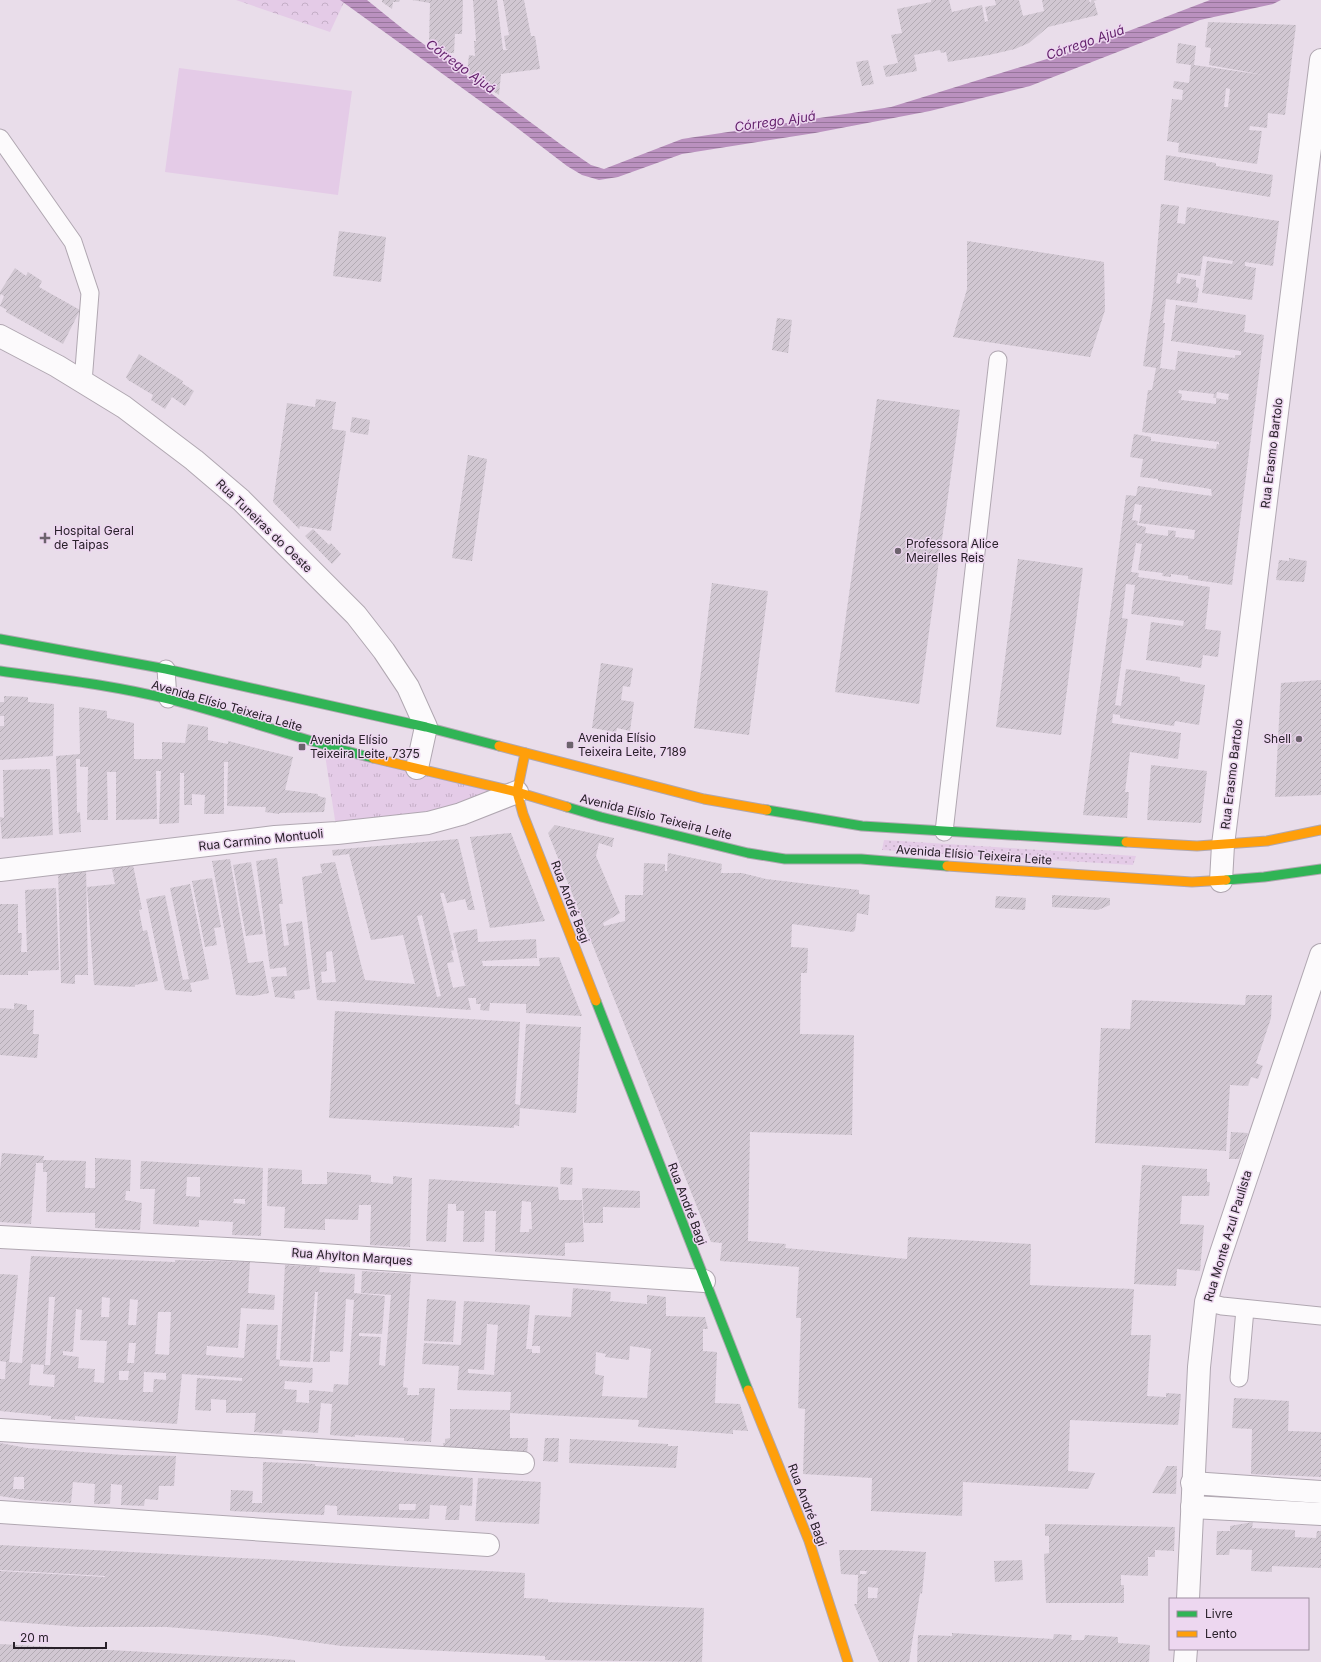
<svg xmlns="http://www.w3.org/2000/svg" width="1321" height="1662" viewBox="0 0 1321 1662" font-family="Inter,sans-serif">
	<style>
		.grass { fill: url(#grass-dots) }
		.forest { fill: url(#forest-crowns) }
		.park { fill: url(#park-tufts) }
		.pitch { fill: #e4cbe7 }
		.water { fill: url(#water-rules) }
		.building { fill: url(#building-hatch); fill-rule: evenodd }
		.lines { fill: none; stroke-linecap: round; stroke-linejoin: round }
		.lane-casing { stroke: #b0a7b1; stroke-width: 19 }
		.street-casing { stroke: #b0a7b1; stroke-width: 24 }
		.fast-casing { stroke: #b0a7b1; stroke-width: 11 }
		.slow-casing { stroke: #b0a7b1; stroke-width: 11 }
		.lane { stroke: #fcfafc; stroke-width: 17 }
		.street { stroke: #fcfafc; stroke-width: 22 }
		.fast { stroke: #30b455; stroke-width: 9 }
		.slow { stroke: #ff9f0a; stroke-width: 9 }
		.poi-dot { fill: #6c626d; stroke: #edd7f0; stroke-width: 1.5 }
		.labels { text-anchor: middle; stroke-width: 3; stroke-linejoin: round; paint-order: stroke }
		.street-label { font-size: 12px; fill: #282029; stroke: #edd7f0 }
		.poi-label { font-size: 12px; fill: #282029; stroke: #edd7f0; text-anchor: start }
		.water-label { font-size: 13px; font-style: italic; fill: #611f6a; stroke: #edd7f0 }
	</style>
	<defs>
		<pattern id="grass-dots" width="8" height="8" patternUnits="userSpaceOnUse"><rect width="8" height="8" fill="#e4cbe7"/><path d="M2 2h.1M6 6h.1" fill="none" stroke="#c4aec6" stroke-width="1.8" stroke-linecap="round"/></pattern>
		<pattern id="forest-crowns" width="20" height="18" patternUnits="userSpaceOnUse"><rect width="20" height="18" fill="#e4cbe7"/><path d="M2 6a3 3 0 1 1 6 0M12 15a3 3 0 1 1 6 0" fill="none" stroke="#c4aec6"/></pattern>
		<pattern id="park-tufts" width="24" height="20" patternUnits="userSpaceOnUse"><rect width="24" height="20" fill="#e4cbe7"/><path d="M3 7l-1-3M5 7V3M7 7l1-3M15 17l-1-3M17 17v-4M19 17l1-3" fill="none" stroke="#c4aec6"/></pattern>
		<pattern id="water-rules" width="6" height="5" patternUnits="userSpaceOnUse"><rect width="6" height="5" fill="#ba91bf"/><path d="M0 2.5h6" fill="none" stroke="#97769b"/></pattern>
		<pattern id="building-hatch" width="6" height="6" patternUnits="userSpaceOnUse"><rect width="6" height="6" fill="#d1c7d2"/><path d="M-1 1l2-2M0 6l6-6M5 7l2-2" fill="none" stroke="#b3abb4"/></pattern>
	</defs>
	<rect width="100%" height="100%" fill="#e9ddea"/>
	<!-- grass -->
	<polygon class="grass" points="884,840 1136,856 1133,865 882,850"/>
	<!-- forest -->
	<polygon class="forest" points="236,0 345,0 330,32"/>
	<!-- park -->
	<polygon class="park" points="323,742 524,792 337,833"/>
	<!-- pitch -->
	<polygon class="pitch" points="179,68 352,91 338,195 165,172"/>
	<!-- water -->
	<polygon class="water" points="340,0 367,0 403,29 563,146 591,165 604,169 682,139 891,107 1089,46 1210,0 1281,0 1273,4 1200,20 1030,86 930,111 815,133 682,154 618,177 599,180 582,175 567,166 512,124"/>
	<!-- building -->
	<g class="building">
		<polygon points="382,0 400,0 399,2 393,2 392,9 382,2"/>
		<polygon points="412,0 463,0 462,34 455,34 454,53 443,53 443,48 435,47 435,44 429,43 430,3"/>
		<polygon points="473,0 497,0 503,50 509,50 506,49 504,36 509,35 503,0 524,0 531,36 535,36 540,69 501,74 499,95 467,73 469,55 475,56 474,41 476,41"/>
		<polygon points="931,0 949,0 952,12 982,5 985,22 988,21 985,7 996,5 995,0 1019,0 1023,16 1044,11 1042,0 1089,0 1090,3 1092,0 1097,0 1094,1 1098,15 1048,27 1029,43 1015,49 989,55 948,62 946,52 941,53 940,50 914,55 917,71 886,77 883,66 898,63 891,35 902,33 897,9 931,2"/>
		<path d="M1208,22l88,3 -11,90 -17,-2 -1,15 -17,-2 -1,4 13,1 -5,33 -79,-12 1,-9 -12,-2 5,-42 10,1 1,-10 -10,-2 1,-7 15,2 2,-18 -15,-2 2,-20 18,3 -2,19 70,10 -55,-10 2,-17 -6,-1zM1226,88l4,1 -2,18h-4z"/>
		<polygon points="868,60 874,84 862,86 856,62"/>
		<polygon points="1166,155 1216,163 1216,166 1273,175 1270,197 1164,180"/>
		<path d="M1161,204l18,2 -2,17 8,1 2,-17 92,14 -6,45 -28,-4v4l11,2 -4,32 -50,-7 5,-32 25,3 1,-3 -30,-5 -3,20 -22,-3 -2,10 4,1 1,-7 15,3v7l3,1 -2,15 -31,-4 -3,24h2l-5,45 15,2 3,-19 57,7v-3h6v-4l-70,-10 5,-36 70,10 -2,17 20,3 -20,157 -12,93 -44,-6v-3l-17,-2v3l-9,-1 1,-3 -25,-3 4,-26 -6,-1 -5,29 8,1 -1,4 72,10 -5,42 16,2 -3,26 -15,-2 -2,13 -55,-8 5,-38 32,4 1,-5 -53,-7 4,-29 -9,-1 -4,34 6,1 -13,86 6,1 5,-37 54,8v4l25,4 -6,40 -24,-4 -1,5 -54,-8v-3l-7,-1 -1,9 69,10 -3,26 -48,-7 -5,40h4l-2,26 -44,-3 43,-320 10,1 2,-10 74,10 -1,-7 -53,-8v-2l-18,-2 3,-18 -13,-2 4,-23 17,3v4l65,8 1,-5 2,1v-3l-77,-10 6,-42h4l4,-22 -13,-2 10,-68zM1179,390l35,4 -1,4h3l1,-6 12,2 -1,6 -12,-2v6l-35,-4 1,-6 -4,-1zM1135,504l7,1 -3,18 56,7 -1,9 -19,-2 1,-6 -8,-1v6l-23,-3 1,-6 -9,-2 1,-4 -6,-1z"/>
		<polygon points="339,231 386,237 381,282 333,276"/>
		<polygon points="967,241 1104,262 1105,310 1090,357 953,337 967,289"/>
		<polygon points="15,268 26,276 28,272 42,281 39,287 80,310 63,344 6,312 7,310 0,306 4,296 1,294 0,296 0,292"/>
		<polygon points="777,318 792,320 788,353 772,350"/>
		<polygon points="139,354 183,381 182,383 194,391 185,406 172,397 165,409 151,400 153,395 128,380 126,377"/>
		<polygon points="316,399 336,402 332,429 346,431 331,531 300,526 299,529 273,502 287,403 315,407"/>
		<polygon points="877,399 960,410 919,704 835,692"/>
		<polygon points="352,417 370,420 368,435 350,432"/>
		<polygon points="468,455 487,459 472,561 452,558"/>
		<polygon points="313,529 329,545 331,543 341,554 332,564 305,536"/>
		<polygon points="1289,558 1307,561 1304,582 1276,580 1279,560 1289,561"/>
		<polygon points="1018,559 1083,568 1061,735 996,727"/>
		<polygon points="712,583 768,591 749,735 694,728"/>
		<polygon points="601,663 633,668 630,687 623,686 621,700 634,702 630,731 617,728 616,732 592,728"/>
		<polygon points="1321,680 1321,795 1275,797 1281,683"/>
		<polygon points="4,696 28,697 28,702 54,704 53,756 0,760 0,726 4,726 4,716 0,716 0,702 4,702"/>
		<polygon points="79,707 107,711 107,718 134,723 134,759 162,759 162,742 185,743 188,724 208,727 208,740 228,744 228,741 293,757 285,790 318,794 318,796 326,798 324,812 279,813 279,814 265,812 266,807 227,806 228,762 224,762 224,814 204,814 205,795 192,794 192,805 184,805 184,773 180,773 179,823 159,824 161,771 156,771 157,819 116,820 116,772 107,772 108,820 87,820 88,767 80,767 80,759 76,759 77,813 80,812 81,832 59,834 56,756 80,754"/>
		<polygon points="1151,765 1207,771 1201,823 1147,820"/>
		<polygon points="50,769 53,835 2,839 0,817 4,818 3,770"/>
		<polygon points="555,825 614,838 612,847 599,843 596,856 620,913 603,923 604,926 625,921 625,895 643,895 644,863 665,864 665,871 667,871 668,853 722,864 721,873 742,873 766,879 859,890 859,894 870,895 868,915 857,913 855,930 853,932 792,924 791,947 808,948 807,973 801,973 800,1034 854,1035 852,1135 750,1132 748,1241 786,1244 785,1248 907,1259 908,1237 1031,1244 1030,1285 1134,1289 1131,1335 1151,1335 1147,1396 1166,1397 1166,1393 1181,1394 1178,1425 1070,1420 1068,1471 1095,1473 1088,1489 963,1482 962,1516 871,1511 872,1478 803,1474 805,1409 798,1408 801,1318 796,1318 799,1267 720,1261 722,1243 711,1242 548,833"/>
		<polygon points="511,833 545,921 490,928 470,837"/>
		<path d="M458,839l17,71h-7l-3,-11 -18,4 -3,-10h-4l14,57 -3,1 3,11 -7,1 6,25 15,-3h-3l-12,-52 24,-4 1,13 58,-3 1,19 -55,3 1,5h57l-1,-8 20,-1 23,59 -56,-3v-9l-36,-1 -1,8 -9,-1 1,-6h-5v-6h-8l3,12 -154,-10 -15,-123 20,-4 -2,-9 15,-2 30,118 50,4 -12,-49 -32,5 -22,-86 -16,2 -1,-6zM422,915l6,26 13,55 -4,1 -20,-81zM332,951l4,31 -14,1 -1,-11 6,-1 -1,-19z"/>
		<polygon points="277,858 283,904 279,904 284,946 289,945 286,924 302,921 310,989 294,991 295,999 275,997 271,977 287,976 286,967 270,969 256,861"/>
		<polygon points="230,859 248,963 263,961 269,993 254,996 236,995 212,861"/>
		<polygon points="251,862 263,934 246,936 233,865"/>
		<polygon points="133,865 142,909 139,910 143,931 147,930 158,981 135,985 135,987 94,985 87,887 115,884 112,869"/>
		<polygon points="86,866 88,975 75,975 75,984 61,983 58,869"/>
		<polygon points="212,878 221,927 214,928 217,945 205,947 192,881"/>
		<polygon points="190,884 209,979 190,983 192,992 165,990 146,899 165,895 183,980 189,979 170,888"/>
		<polygon points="56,888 59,970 28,971 28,975 0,975 0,904 18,904 18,933 22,933 21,952 27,952 25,890"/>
		<polygon points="1052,895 1110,898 1110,905 1098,910 1052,907"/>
		<polygon points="996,896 1026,898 1025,910 995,908"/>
		<polygon points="1246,995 1272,995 1271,1018 1256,1063 1263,1066 1258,1079 1251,1077 1248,1086 1230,1085 1226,1151 1095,1143 1101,1028 1130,1029 1132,1000 1245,1005"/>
		<polygon points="14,1003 27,1005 27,1010 34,1010 33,1034 39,1034 37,1058 0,1055 0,1008 14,1009"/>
		<polygon points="335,1011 520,1022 515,1104 520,1105 526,1024 581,1027 576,1113 520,1108 519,1126 514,1125 514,1128 329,1118"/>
		<polygon points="1231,1132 1248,1133 1239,1159 1229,1159"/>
		<polygon points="2,1153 44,1156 43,1160 86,1161 85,1188 95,1188 95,1158 131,1160 130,1191 126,1191 125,1200 142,1203 140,1230 95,1228 95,1213 46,1212 47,1172 43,1172 43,1163 36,1163 31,1224 0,1222 0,1170"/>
		<path d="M141,1161l122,7 -2,68 -29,-1 1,-13 -34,-2v7l-46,-3 2,-35h-15zM187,1177h13v20l-14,-1zM234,1199h11v5l-12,-1z"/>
		<polygon points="1142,1165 1207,1169 1207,1182 1210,1182 1209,1196 1182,1196 1180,1224 1204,1225 1200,1271 1177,1269 1176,1286 1134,1284"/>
		<polygon points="561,1167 573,1168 572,1185 560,1184"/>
		<polygon points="268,1168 302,1170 302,1184 327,1184 327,1172 371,1175 371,1182 393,1184 393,1176 412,1178 410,1247 370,1245 371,1205 359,1205 358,1220 325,1219 325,1230 284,1228 285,1207 267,1206"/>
		<path d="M429,1179l129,8 1,13h23l2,42 -19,1v13l-70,-4 1,-41h-11l-1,31h-21l1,-31h-8v-7h-8l-2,38 -20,-1zM522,1201l9,1 1,27h-3v3h-9z"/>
		<polygon points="582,1188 640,1191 640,1208 603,1207 603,1223 584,1223"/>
		<path d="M31,1256l144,6v-2l75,2 -2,31 27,2 -1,15 -33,-2 -3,40 -31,-2 -1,9 38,3 3,-34 31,1 -2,34 4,1 5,-95 35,2 -1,5 36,2 -1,19 31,3 -3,38 -23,-1v3l22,1 -2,28 6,1 6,-71 -30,-2 1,-22 49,3 -8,113 5,1 -1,7h12v-7h16l-4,54 -27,-1v-3l-49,-3v2l-25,-2 2,-31 -11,-1 -3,30 -35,-3 -1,4 -28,-2 2,-19h-30v-13l-15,-1v12l-16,-1 2,-32 45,3v-3l-14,-1 -46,-3 -5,50 -102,-8v4l-24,-1v-3l-51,-5v-32h5l1,-17 -6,-1v-87l18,1 -9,87 13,1zM315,1292h3l-5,70h17v-11l13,1 3,-53 8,1 -6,85 -14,-1 -1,8 -24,-2v13l-13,-1 1,-12 -13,-1 1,-8 27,2 1,-15 -34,-2 1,-6 30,2zM49,1297h6l-5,68h-5zM102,1297l8,1 -1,19h-8zM130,1299l8,1 -2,25h-8zM76,1309l6,1 -2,30 27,1 -3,42 -10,-1 1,-13 -17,-1 1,-11 -16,-2v-4l10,1zM158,1312h13l-2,43 -14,-1zM129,1343h7l-2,20h-7zM31,1364l13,1 -1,9 12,1 -1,12 -25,-2zM119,1371h10l-1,9h-9zM144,1372l22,1v7l-12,-1 -1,13h-10z"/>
		<path d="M573,1288l38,4 -1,9 37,3v-9l19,2v19l39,1 3,12h-5v22l14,1 -2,51 25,1 8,27 -15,-1v4l-95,-7 1,-7 -129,-7v25h18l-1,20 -83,-3 -1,-12h2v-4l5,-1v-29l60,1 1,-18 -54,-2 2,-24 -37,-2 2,-21 37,2 3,-44 66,4 -4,44h6v4h8v-7h-8l3,-31 36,2zM487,1324l11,1 -4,50 -26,-2v-4l16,1zM630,1346l21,3 -4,49 -45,-2 2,-20 -9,-2 1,-22 10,2 -1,3 24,3z"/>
		<polygon points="427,1299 456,1301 453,1342 424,1341"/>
		<polygon points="1234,1398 1289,1401 1288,1431 1321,1432 1321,1477 1251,1474 1252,1429 1232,1428"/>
		<polygon points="545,1438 559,1438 558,1462 543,1461"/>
		<polygon points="570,1439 668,1444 668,1446 678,1446 676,1468 569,1463"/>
		<path d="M0,1443l27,5 96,7 53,1 -2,30h-15l-1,14 -13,-1 -1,7 -23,-1 1,-20 -11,-1 -1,20h-16l1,-20 -22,-2 -2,21 -45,-3 -26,-4zM14,1477h10v12h-11z"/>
		<path d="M263,1462l52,2v2l158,12 -1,28 -12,-1 -1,15h-14l2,-14 -17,-1 -1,14 -92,-4v-9l-12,-1 -1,10 -94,-4 1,-21 22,1 -1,12h10zM399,1504h17l-1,6h-16z"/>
		<polygon points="1167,1466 1177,1466 1176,1494 1152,1493"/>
		<polygon points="478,1478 541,1482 539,1524 475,1521"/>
		<polygon points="1253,1522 1252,1528 1295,1530 1295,1537 1316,1538 1317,1531 1321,1531 1321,1568 1272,1566 1272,1572 1251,1571 1252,1550 1230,1549 1229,1555 1216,1555 1217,1531 1230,1531 1230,1526"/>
		<polygon points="1045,1524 1175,1527 1174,1551 1155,1550 1155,1557 1148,1557 1148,1576 1121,1575 1121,1585 1124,1585 1124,1603 1046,1603 1044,1554 1049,1553 1049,1536 1045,1536"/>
		<polygon points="0,1545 525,1573 524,1598 548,1599 548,1602 704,1608 702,1662 545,1660 545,1656 341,1646 264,1635 167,1627 79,1627 0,1621 0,1571 105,1577 105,1576 0,1570"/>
		<path d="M839,1550h46l41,2 -4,42 -2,-1 -11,69h-30l-25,-58h3l1,-29 -17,-1zM860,1571h7l-1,3h-6zM868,1587l10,1 -1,10h-9z"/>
		<polygon points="1022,1560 1023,1580 995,1582 994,1561"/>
		<polygon points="952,1633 1053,1639 1054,1634 1072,1635 1071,1640 1084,1640 1085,1635 1118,1637 1118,1643 1150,1645 1149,1662 917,1662 918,1635 952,1636"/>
		<polygon points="0,1644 295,1660 295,1662 0,1662"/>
	</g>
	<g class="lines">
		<defs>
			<g id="lane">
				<polyline points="0,138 73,242 90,293 83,382"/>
				<polyline points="166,669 168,699"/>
				<polyline points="944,832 998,360"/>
				<polyline points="1206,1302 1222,1306 1321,1316"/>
				<polyline points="1239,1378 1245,1309"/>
			</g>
			<g id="street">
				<polyline points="0,336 57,366 124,407 194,460 241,500 356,615 384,651 408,687 426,727 417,768"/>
				<polyline points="0,870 275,837 337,833 428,823 461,814 517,792"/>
				<polyline points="1221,881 1223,845 1321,60"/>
				<polyline points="0,1237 264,1251 704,1281"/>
				<polyline points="0,1430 523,1463"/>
				<polyline points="1192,1483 1321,1492"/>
				<polyline points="1192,1507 1321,1514"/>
				<polyline points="0,1512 488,1545"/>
				<polyline points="1188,1599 1199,1367 1206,1302 1217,1265 1321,955"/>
				<polyline points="1185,1662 1186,1649"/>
			</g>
			<g id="fast">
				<polyline points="0,639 166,669 426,727 499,746"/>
				<path d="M0,671c56,8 113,14 168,28 69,17 136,42 205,59"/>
				<polyline points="567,807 601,817 748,853 785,859 861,859 947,866"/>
				<polyline points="767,810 862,826 1126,842"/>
				<polyline points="1226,880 1264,877 1321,869"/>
				<polyline points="596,1001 748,1390"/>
			</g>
			<g id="slow">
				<polyline points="499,746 704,799 767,810"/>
				<polyline points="525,753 517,792 523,814 596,1001"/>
				<polyline points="373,758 517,792 567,807"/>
				<polyline points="1126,842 1197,846 1267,841 1321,830"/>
				<polyline points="947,866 1192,882 1226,880"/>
				<polyline points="748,1390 809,1541 848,1662"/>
			</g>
		</defs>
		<!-- lane casing -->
		<use href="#lane" class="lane-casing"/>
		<!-- street casing -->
		<use href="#street" class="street-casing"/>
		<!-- fast casing -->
		<use href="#fast" class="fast-casing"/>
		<!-- slow casing -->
		<use href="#slow" class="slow-casing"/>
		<!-- lane -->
		<use href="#lane" class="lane"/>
		<!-- street -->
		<use href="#street" class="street"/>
		<!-- fast -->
		<use href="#fast" class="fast"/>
		<!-- slow -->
		<use href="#slow" class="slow"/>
	</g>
	<!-- markers -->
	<g class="poi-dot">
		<path d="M43 532h4v4h4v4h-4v4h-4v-4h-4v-4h4z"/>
		<circle cx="898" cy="551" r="4"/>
		<circle cx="1299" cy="739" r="4"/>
		<rect x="566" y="741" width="8" height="8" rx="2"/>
		<rect x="298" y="743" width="8" height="8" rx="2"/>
	</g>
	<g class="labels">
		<!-- street labels -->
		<g class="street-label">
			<text transform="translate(1272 453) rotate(-83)" y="4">Rua Erasmo Bartolo</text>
			<text transform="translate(264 526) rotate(44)" y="4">Rua Tuneiras do Oeste</text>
			<text transform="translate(227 706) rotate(16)" y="4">Avenida Elísio Teixeira Leite</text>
			<text transform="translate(1232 774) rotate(-83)" y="4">Rua Erasmo Bartolo</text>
			<text transform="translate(656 817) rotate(14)" y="4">Avenida Elísio Teixeira Leite</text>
			<text transform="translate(261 840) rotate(-6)" y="4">Rua Carmino Montuoli</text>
			<text transform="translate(974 855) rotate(4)" y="4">Avenida Elísio Teixeira Leite</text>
			<text transform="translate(570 902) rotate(69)" y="4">Rua André Bagi</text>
			<text transform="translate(687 1204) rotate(69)" y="4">Rua André Bagi</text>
			<text transform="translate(1228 1236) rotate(-73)" y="4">Rua Monte Azul Paulista</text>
			<text transform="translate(352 1257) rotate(4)" y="4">Rua Ahylton Marques</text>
			<text transform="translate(807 1505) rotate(69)" y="4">Rua André Bagi</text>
		</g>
		<!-- poi labels -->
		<g class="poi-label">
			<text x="54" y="535">Hospital Geral<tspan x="54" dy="14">de Taipas</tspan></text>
			<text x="906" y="548">Professora Alice<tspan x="906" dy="14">Meirelles Reis</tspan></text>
			<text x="578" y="742">Avenida Elísio<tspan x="578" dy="14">Teixeira Leite, 7189</tspan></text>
			<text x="1291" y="743" text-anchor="end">Shell</text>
			<text x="310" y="744">Avenida Elísio<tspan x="310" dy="14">Teixeira Leite, 7375</tspan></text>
		</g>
		<!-- water labels -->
		<g class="water-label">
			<text transform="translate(1085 42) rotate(-19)" y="5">Córrego Ajuá</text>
			<text transform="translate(461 66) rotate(36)" y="5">Córrego Ajuá</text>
			<text transform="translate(775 121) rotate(-8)" y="5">Córrego Ajuá</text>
		</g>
	</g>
	<!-- legend -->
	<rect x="1169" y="1598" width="140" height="52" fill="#edd7f0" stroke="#9e8ea0"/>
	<rect x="1177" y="1611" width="20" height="6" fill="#30b455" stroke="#9e8ea0"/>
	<text x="1205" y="1618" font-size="12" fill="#282029">Livre</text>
	<rect x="1177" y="1631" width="20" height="6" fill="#ff9f0a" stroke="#9e8ea0"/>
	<text x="1205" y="1638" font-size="12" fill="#282029">Lento</text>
	<!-- scale -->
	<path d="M14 1642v6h92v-6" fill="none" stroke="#282029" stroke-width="2"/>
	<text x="20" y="1642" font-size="12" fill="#282029" stroke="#edd7f0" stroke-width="3" paint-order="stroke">20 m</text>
</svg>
